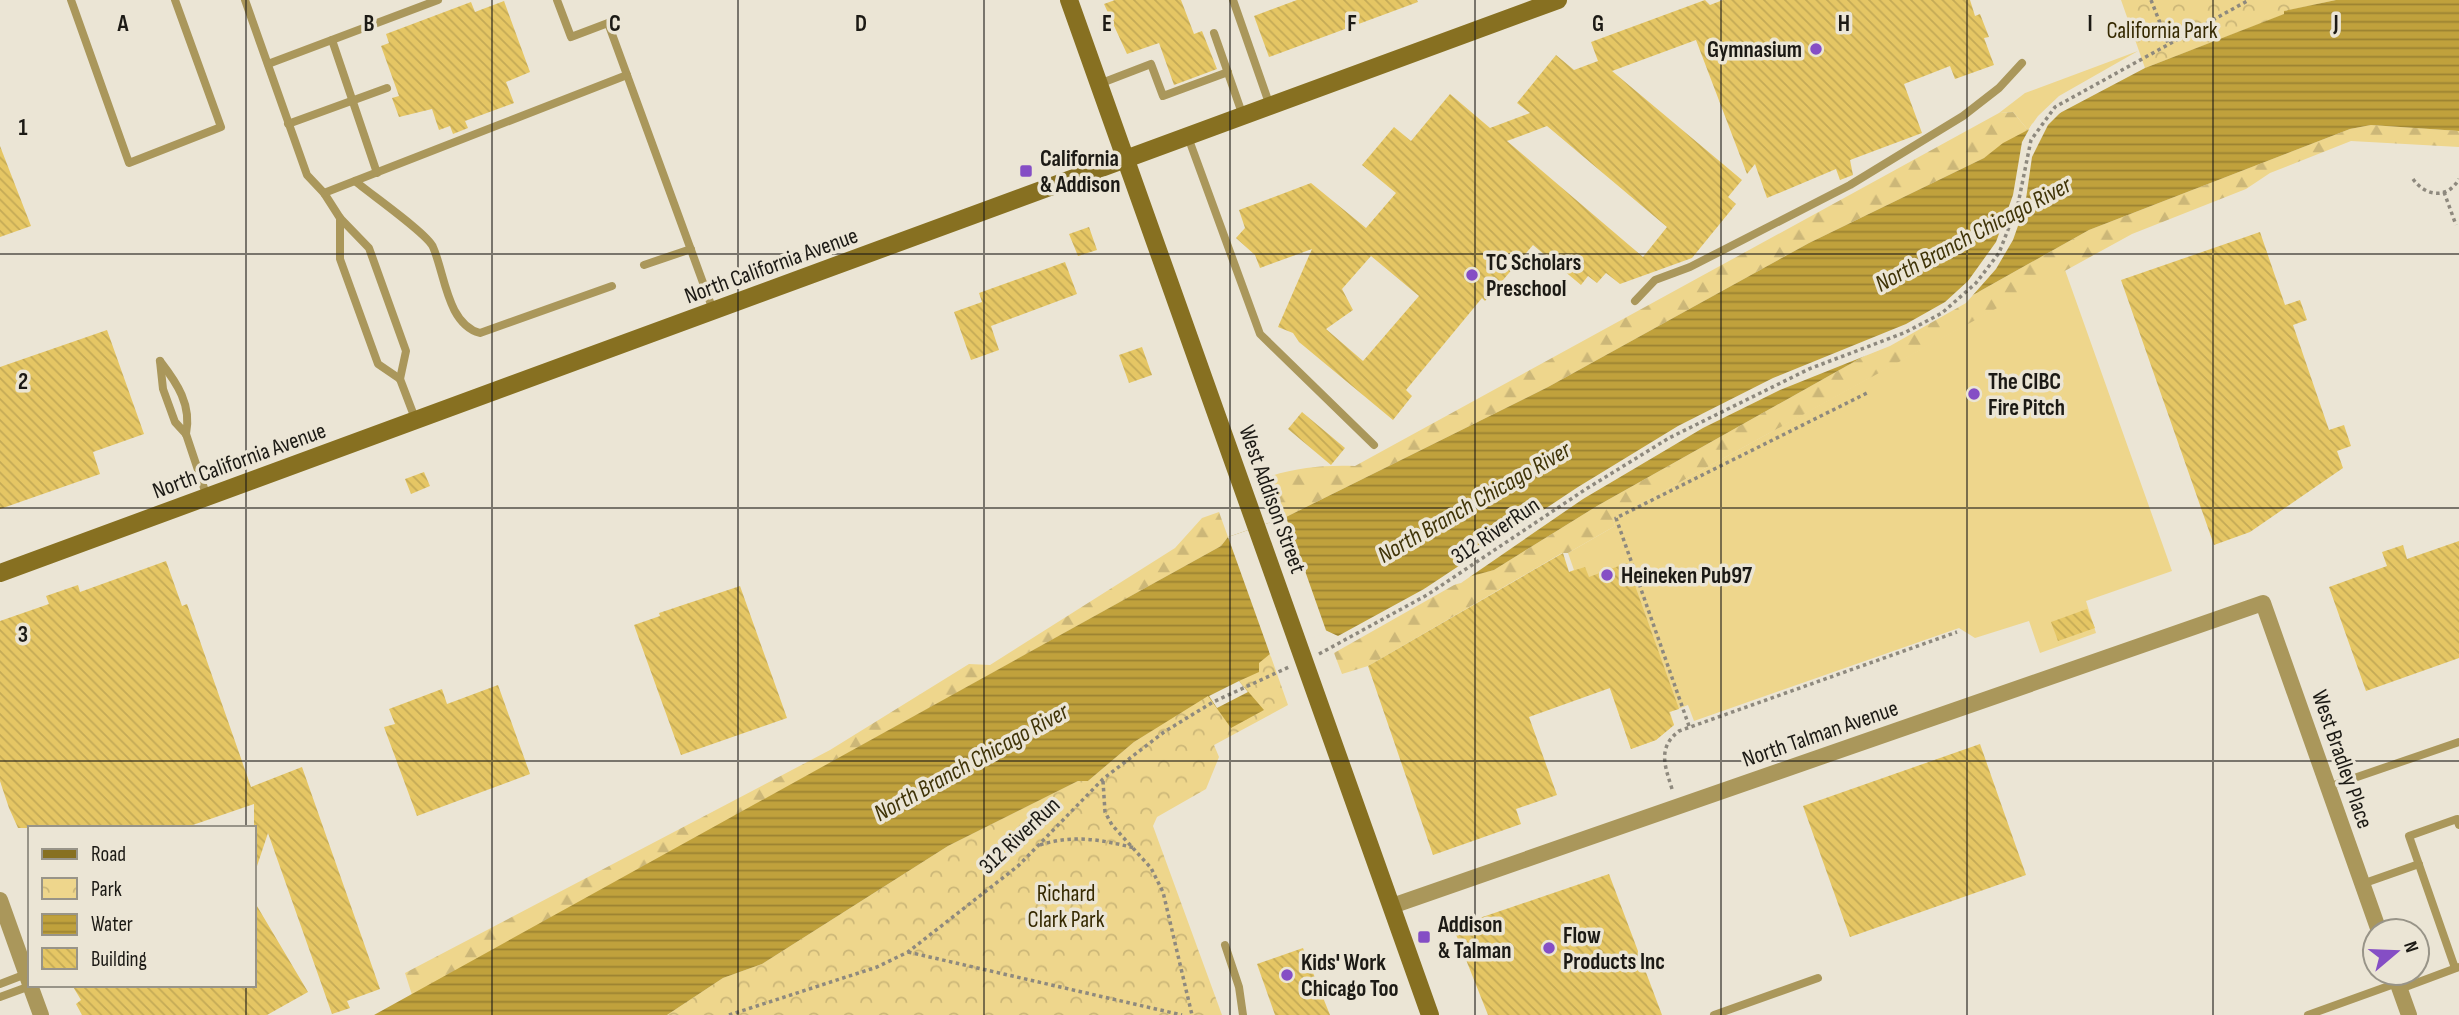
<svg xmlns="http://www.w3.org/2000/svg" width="2459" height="1015" viewBox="0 0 2459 1015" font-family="'Sofia Sans Condensed',sans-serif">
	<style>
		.grass { fill: #eed68c }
		.forest { fill: url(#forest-firs) }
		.park { fill: url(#park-crowns) }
		.water { fill: url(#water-rules) }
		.pier { fill: #ebe5d5 }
		.building { fill: url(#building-back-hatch); fill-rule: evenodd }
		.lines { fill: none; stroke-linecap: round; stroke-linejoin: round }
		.path { stroke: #8e897e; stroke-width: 3.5; stroke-dasharray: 3.5 3.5; stroke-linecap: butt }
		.lane { stroke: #aa975b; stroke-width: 8 }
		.street { stroke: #aa975b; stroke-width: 16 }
		.secondary { stroke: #877021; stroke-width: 18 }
		.grid { fill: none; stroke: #1c1a15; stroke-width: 2; stroke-opacity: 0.55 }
		.poi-dot { fill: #854ec5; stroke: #ebe5d5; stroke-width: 2.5 }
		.labels { text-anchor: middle; stroke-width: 7; stroke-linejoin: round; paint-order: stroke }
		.park-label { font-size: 23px; fill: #352900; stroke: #ebe5d5 }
		.poi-label { font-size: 23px; font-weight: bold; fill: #1c1a15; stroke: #ebe5d5; text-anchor: start }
		.street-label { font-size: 23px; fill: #1c1a15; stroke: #ebe5d5 }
		.water-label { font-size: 24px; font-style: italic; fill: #3f3307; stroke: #ebe5d5 }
		.grid-label { font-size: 23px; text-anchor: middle; font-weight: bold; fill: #1c1a15; stroke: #ebe5d5; stroke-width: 7; stroke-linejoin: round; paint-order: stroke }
	</style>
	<defs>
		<pattern id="forest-firs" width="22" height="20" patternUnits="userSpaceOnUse" patternTransform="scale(1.75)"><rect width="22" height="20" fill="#eed68c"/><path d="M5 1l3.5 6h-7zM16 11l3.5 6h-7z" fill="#ccb778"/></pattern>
		<pattern id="park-crowns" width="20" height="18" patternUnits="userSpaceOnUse" patternTransform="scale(1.75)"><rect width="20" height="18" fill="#eed68c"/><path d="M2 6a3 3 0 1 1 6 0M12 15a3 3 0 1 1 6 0" fill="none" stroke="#ccb778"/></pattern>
		<pattern id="water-rules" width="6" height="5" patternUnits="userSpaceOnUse" patternTransform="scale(1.75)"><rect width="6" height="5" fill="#c0a13c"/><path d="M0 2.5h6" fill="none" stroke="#9b8231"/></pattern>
		<pattern id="building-back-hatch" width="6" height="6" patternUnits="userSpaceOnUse" patternTransform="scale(1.75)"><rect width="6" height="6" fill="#e5c664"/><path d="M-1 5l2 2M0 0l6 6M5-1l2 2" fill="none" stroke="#c4aa56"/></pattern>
	</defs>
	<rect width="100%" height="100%" fill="#ebe5d5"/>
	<!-- grass -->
	<g class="grass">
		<polygon points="2138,51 2059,96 2038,116 2028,130 2013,112 1999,113 2025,93"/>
		<polygon points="2065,270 2172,571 2086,601 2096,633 2040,653 2029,621 1975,638 1959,628 1694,721 1688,705 1670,712 1674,725 1656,740 1631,749 1569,572 1574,570 1568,553 1615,526 1613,519"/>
	</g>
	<!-- forest -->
	<g class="forest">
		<path d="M2013,112l15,18 -44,28 -175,85 -261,144 -262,130 -15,-41c28,-9 55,-11 84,-10l644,-353z"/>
		<polygon points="2371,125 2459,131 2459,147 2351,141 2270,173 2246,189 2132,234 1613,519 1615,526 1568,553 1562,553 1368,666 1342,674 1334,653 1470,576 1494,570 1597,506 2089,230 2350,129"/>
		<polygon points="1219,512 1228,537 1221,546 412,995 405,973 830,750 969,664 990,665 1175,548 1202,518"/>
	</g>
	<!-- park -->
	<g class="park">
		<polygon points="2121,0 2336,0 2285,11 2285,14 2145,68"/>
		<polygon points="1270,654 1288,705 1214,745 1219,757 1206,789 1157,817 1153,826 1222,1015 667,1015 723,978 762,964 948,846 1078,781 1088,781 1134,742"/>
	</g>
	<!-- water -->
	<polygon class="water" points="2336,0 2459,0 2459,131 2371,125 2350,129 2089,230 1597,506 1494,570 1424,589 1338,636 1325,630 1269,651 1270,654 1259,663 1259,672 1239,681 1264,710 1231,728 1208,696 1134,742 1088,781 1078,781 948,846 762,964 723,978 667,1015 374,1015 1221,546 1228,537 1286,517 1548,387 1809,243 1984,158 2003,143 2145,68 2284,14 2284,11"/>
	<!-- pier -->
	<g class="pier">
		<polygon points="2150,62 2066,107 2048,125 2032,157 2025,206 2013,240 1996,269 1966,303 1890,346 1780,390 1703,428 1583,499 1461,583 1425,592 1424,589 1578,487 1678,426 1773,378 1906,324 1945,302 1968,281 1996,242 2013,195 2022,142 2032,124"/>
		<polygon points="1286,517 1328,636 1323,634 1273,652 1271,657 1228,537"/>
		<polygon points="1239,681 1248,692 1217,708 1209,696"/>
	</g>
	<!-- building -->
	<g class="building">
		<polygon points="1115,0 1181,0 1194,34 1202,31 1217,69 1174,85 1159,43 1127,54 1104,4"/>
		<polygon points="1297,0 1417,0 1418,2 1269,57 1254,16"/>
		<path d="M1705,0l5,5 13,-5h247l5,16 5,-2 9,23 -5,1 10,27 -39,14 -5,-13 -46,18 18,49 -72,27 3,15 -13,5 -4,-11 -69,29 -12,-34 -8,10 -51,-134 -84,31 130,109 -14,17 8,7 -44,54 -72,26 -14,-11 -9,10 -9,-7 -7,9 -48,-40 -48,56 -3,-3 -76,92 6,6 -19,24 -94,-78 -6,-9 -15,-6 34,-78 -52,19 -5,-13 -19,-17 9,-10 -6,-18 72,-27 55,45 30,-35 -34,-28 32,-38 17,14 39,-47 40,34 40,-15 -13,-10 39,-48 18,15 24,-9 -7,-19zM1547,126l120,101 -24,30 -136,-116zM1371,256l48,40 -56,65 -37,-32 27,-19 -11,-21z"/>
		<polygon points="504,1 530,72 506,82 514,103 465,121 468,128 453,134 450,126 439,130 432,109 399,117 392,98 399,96 381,46 389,43 386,34 471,2 475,12"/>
		<polygon points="0,146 31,226 0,237"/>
		<polygon points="1089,227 1097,250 1078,256 1069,234"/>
		<polygon points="2260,232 2285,305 2300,300 2307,320 2293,325 2329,430 2344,425 2351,446 2337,451 2343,468 2250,532 2214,545 2121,280"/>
		<polygon points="1065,262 1077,294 991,326 999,350 971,360 954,312 982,302 979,293"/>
		<polygon points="107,330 144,434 93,452 100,474 0,509 0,367"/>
		<polygon points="1142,347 1152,375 1129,383 1119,355"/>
		<polygon points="1302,412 1345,448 1331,465 1288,429"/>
		<polygon points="424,472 430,486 411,494 405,479"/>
		<polygon points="2459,541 2459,658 2366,691 2329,587 2387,566 2382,552 2403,545 2407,559"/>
		<polygon points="1563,553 1569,572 1585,567 1589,577 1627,563 1679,709 1669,712 1674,725 1656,740 1631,749 1610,688 1529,717 1557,795 1516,809 1521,824 1433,855 1368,666"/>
		<polygon points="166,561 182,606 187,604 251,787 302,767 380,989 347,1001 350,1008 332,1014 268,833 257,866 254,866 254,804 184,828 18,828 9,808 0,781 0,621 49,604 46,596 78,585 80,592"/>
		<polygon points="740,586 787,718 681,755 634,625 660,616 659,613"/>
		<polygon points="2087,609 2095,628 2058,641 2051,622"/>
		<polygon points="498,685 530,774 417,816 384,727 395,724 389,709 442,689 447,704"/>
		<polygon points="1980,744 2026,875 1850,937 1803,806"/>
		<polygon points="1609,874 1662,1015 1488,1015 1453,927"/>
		<polygon points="254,901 308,992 267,1015 82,1015 76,1004 81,1000 72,985 254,985"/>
		<polygon points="1303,948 1330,1015 1275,1015 1257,964"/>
	</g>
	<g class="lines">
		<!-- path -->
		<g class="path">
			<polyline points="2151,0 2168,43"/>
			<path d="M2413,179c12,17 34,21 46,0"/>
			<polyline points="2444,192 2456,225"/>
			<polyline points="1319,654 1427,595 1586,489 1669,438 1809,369 1906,332 1942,313 1976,283 1999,253 2018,204 2031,140 2055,107 2249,0"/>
			<polyline points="1689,726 1616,518 1867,393"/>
			<polyline points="1103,781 1105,812 1112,825 1151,868 1163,892 1192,1015"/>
			<path d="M1672,789c-7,-23 -15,-41 7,-58l278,-99"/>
			<path d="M1040,845c34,-11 62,-5 95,3"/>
			<polyline points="908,952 1182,1015"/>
			<polyline points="729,1015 877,967 908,952 1018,866 1103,779 1164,732 1213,702 1289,667"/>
		</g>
		<!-- lane -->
		<g class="lane">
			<polyline points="71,0 129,163 221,127 175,0"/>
			<polyline points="245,0 307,175 324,193 340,218 369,248 406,351 400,379"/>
			<polyline points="557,0 571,37 608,23 713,310"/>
			<polyline points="1233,0 1270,106"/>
			<polyline points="1214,33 1243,116"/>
			<polyline points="332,40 377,173"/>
			<polyline points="268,64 438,0"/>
			<polyline points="1099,84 1151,64 1163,96 1228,72"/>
			<polyline points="288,124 387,88"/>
			<polyline points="1188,137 1260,334 1374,445"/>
			<path d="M355,181c14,12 73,53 78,66 12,27 14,77 47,86l132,-47"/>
			<polyline points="324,193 627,75"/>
			<polyline points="340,218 340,259 378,364 400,379 416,421"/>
			<polyline points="644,265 691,249"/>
			<polyline points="1635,301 1655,280 1690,267 1850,185 1963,116 1999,88 2022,63"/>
			<polyline points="160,361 163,389 175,422 186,434 207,497"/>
			<path d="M160,361c17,22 32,44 26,73"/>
			<polyline points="2328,787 2459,742"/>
			<polyline points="2362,884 2419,864"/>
			<polyline points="1225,945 1239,987 1243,1015"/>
			<polyline points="2455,968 2409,836 2457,819 2459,825"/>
			<polyline points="0,984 26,974"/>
			<polyline points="2400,989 2459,967"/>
			<polyline points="0,997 30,986"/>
			<polyline points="1714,1015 1818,978"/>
			<polyline points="2308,1015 2397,983"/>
		</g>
		<!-- street -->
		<g class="street">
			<polyline points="0,900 30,984"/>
			<polyline points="1392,906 2263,603 2379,931"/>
			<polyline points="2394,973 2409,1015"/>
			<polyline points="30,985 41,1015"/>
		</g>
		<!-- secondary -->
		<g class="secondary">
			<polyline points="1069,0 1430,1015"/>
			<polyline points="0,573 1558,0"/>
		</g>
	</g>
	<!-- grid -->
	<path class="grid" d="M246,0v828M492,0v1015M738,0v1015M984,0v1015M1230,0v1015M1475,0v1015M1721,0v1015M1967,0v1015M2213,0v1015M0,254h2459M0,508h2459M0,761h2459M246,985v30"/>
	<!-- markers -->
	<g class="poi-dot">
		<circle cx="1816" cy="49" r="7"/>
		<rect x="1019" y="164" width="14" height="14" rx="3.5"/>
		<circle cx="1472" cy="275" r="7"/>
		<circle cx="1974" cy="394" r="7"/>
		<circle cx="1607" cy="575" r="7"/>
		<rect x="1417" y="930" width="14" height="14" rx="3.5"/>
		<circle cx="1549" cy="948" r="7"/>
		<circle cx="1287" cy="975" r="7"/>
	</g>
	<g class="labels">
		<!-- park labels -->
		<g class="park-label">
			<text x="2162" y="38">California Park</text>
			<text x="1066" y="901">Richard<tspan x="1066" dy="26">Clark Park</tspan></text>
		</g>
		<!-- poi labels -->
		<g class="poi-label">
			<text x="1802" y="57" text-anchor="end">Gymnasium</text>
			<text x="1040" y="166">California<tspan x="1040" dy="26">&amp; Addison</tspan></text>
			<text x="1486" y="270">TC Scholars<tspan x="1486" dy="26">Preschool</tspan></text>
			<text x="1988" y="389">The CIBC<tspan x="1988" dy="26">Fire Pitch</tspan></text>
			<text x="1621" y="583">Heineken Pub97</text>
			<text x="1438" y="932">Addison<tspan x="1438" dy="26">&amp; Talman</tspan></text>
			<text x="1563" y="943">Flow<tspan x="1563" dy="26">Products Inc</tspan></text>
			<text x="1301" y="970">Kids' Work<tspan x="1301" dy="26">Chicago Too</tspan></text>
		</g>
		<!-- street labels -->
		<g class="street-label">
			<text transform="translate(771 265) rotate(-20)" y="8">North California Avenue</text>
			<text transform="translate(239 460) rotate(-20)" y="8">North California Avenue</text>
			<text transform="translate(1273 499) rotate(70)" y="8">West Addison Street</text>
			<text transform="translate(1495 530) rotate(-34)" y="8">312 RiverRun</text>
			<text transform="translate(1820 733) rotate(-19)" y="8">North Talman Avenue</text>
			<text transform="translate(2343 759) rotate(71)" y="8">West Bradley Place</text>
			<text transform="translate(1019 835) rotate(-43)" y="8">312 RiverRun</text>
		</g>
		<!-- water labels -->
		<g class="water-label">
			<text transform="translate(1973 234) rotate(-28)" y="8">North Branch Chicago River</text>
			<text transform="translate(1474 502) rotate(-30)" y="8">North Branch Chicago River</text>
			<text transform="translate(971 762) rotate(-29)" y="8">North Branch Chicago River</text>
		</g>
	</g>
	<g class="grid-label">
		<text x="123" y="31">A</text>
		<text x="369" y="31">B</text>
		<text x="615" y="31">C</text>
		<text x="861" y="31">D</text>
		<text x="1107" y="31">E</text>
		<text x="1352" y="31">F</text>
		<text x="1598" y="31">G</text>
		<text x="1844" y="31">H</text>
		<text x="2090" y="31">I</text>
		<text x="2336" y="31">J</text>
		<text x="23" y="135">1</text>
		<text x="23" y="389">2</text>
		<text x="23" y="642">3</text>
	</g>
	<!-- legend -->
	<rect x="28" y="826" width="228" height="161" fill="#ebe5d5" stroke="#989488" stroke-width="2"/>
	<rect x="42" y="849" width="35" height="10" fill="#877021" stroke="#989488" stroke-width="2"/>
	<text x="91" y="861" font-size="21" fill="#1c1a15">Road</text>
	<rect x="42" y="878" width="35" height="21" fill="url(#park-crowns)" stroke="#989488" stroke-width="2"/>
	<text x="91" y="896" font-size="21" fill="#1c1a15">Park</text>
	<rect x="42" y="914" width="35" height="21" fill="url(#water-rules)" stroke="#989488" stroke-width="2"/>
	<text x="91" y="931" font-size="21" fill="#1c1a15">Water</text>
	<rect x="42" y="948" width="35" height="21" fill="url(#building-back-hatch)" stroke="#989488" stroke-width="2"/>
	<text x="91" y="966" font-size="21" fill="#1c1a15">Building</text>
	<!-- north arrow -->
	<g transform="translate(2396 952) rotate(71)"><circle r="33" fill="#ebe5d5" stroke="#989488" stroke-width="2"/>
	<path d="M0-5L12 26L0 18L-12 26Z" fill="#854ec5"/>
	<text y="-10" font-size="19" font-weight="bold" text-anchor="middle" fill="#1c1a15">N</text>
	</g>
</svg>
